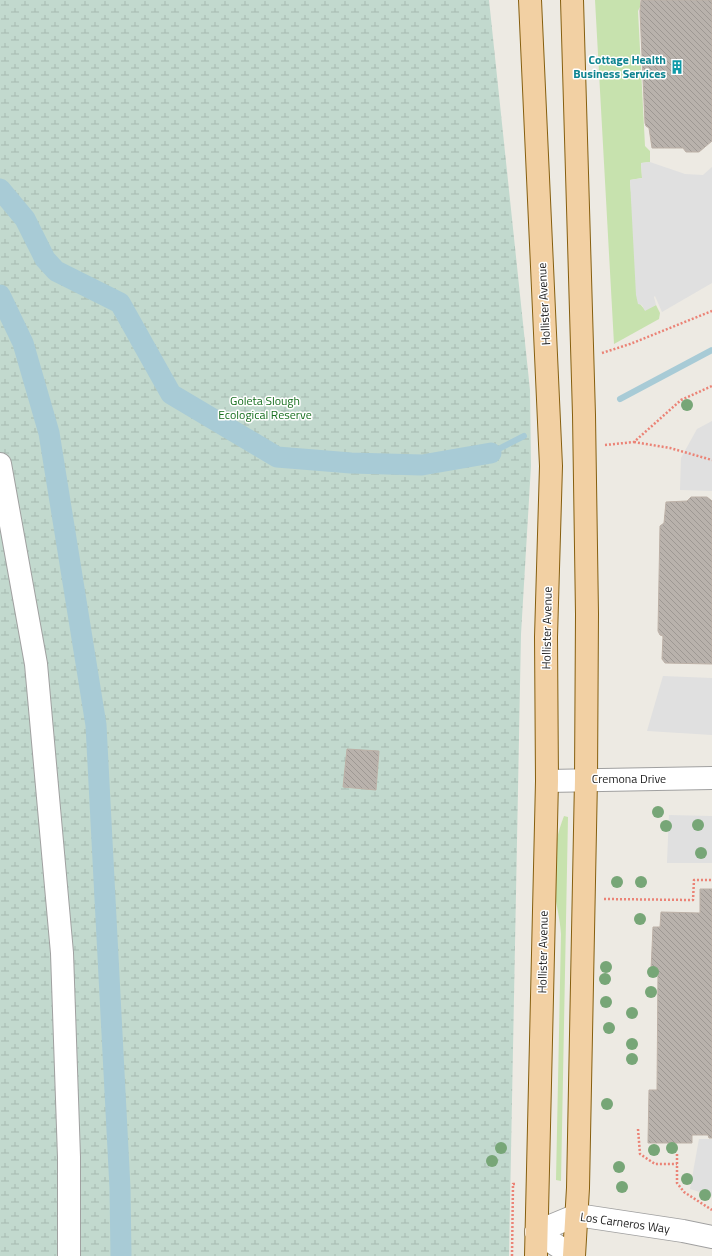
<svg xmlns="http://www.w3.org/2000/svg" width="712" height="1256" viewBox="0 0 712 1256" font-family="'Titillium Web',sans-serif">
	<style>
		.grass { fill: #c7e2ae }
		.wetland { fill: url(#wetland-marsh) }
		.parking { fill: #e0e0e0 }
		.lines { fill: none; stroke-linecap: round; stroke-linejoin: round }
		.stream { stroke: #a8cbd6; stroke-width: 6 }
		.canal { stroke: #a8cbd6; stroke-width: 21 }
		.building { fill: url(#building-back-hatch); stroke: #bdb1a7 }
		.minor-casing { stroke: #a0a0a0; stroke-width: 24 }
		.major-casing { stroke: #865f0f; stroke-width: 24 }
		.path { stroke: #eb8376; stroke-width: 2.5; stroke-dasharray: 2 2; stroke-linecap: butt }
		.minor { stroke: #fff; stroke-width: 22 }
		.major { stroke: #f2d0a3; stroke-width: 22 }
		.tree { fill: #77a677 }
		.labels { text-anchor: middle; stroke-width: 3; stroke-linejoin: round; paint-order: stroke }
		.culture-label { font-size: 12px; font-weight: bold; fill: #0d838f; stroke: #fff; text-anchor: end }
		.street-label { font-size: 12px; fill: #1c1c1c; stroke: #fff }
		.park-label { font-size: 12px; fill: #166e1e; stroke: #fff }
	</style>
	<defs>
		<pattern id="wetland-marsh" width="20" height="14" patternUnits="userSpaceOnUse"><rect width="20" height="14" fill="#c2d9ce"/><path d="M1 5h8M5 5V1M11 12h8M15 12V8" fill="none" stroke="#a6bab0"/></pattern>
		<pattern id="building-back-hatch" width="6" height="6" patternUnits="userSpaceOnUse"><rect width="6" height="6" fill="#b9b2ac"/><path d="M-1 5l2 2M0 0l6 6M5-1l2 2" fill="none" stroke="#9e9893"/></pattern>
	</defs>
	<rect width="100%" height="100%" fill="#edeae3"/>
	<!-- grass -->
	<g class="grass">
		<polygon points="595,0 640,0 640,7 638,11 645,146 650,151 650,162 641,163 642,178 630,180 640,304 645,310 656,305 660,313 659,319 614,344"/>
		<path d="M564,816l4,1 -7,364 -5,-1 5,-246c-1,-16 -5,-30 -7,-45 -4,-22 2,-53 10,-73z"/>
	</g>
	<!-- wetland -->
	<polygon class="wetland" points="0,0 489,0 530,390 531,466 521,634 509,1256 0,1256"/>
	<!-- parking -->
	<g class="parking">
		<polygon points="650,162 685,174 703,175 712,167 712,283 662,312 655,296 654,297 656,305 645,311 642,305 638,304 636,295 630,180 642,178 641,163"/>
		<polygon points="712,421 712,491 680,490 681,458 697,429"/>
		<polygon points="663,676 712,678 712,735 647,731"/>
		<polygon points="669,815 712,816 712,863 667,863"/>
		<polygon points="699,1139 712,1139 712,1196 690,1189"/>
	</g>
	<g class="lines">
		<!-- stream -->
		<g class="stream">
			<polyline points="620,399 712,350"/>
			<polyline points="491,453 524,436"/>
		</g>
		<!-- canal -->
		<g class="canal">
			<polyline points="0,189 25,219 45,259 56,271 120,303 171,394 277,457 351,463 422,465 491,453"/>
			<polyline points="0,295 23,343 49,433 96,725 120,1188 121,1256"/>
		</g>
	</g>
	<!-- building -->
	<g class="building">
		<polygon points="641,0 712,0 712,141 699,152 686,152 683,148 652,148 649,128 646,126 645,123 640,11"/>
		<polygon points="691,497 707,497 712,501 712,664 665,663 662,659 663,636 660,635 658,631 660,526 664,523 666,502 687,501"/>
		<polygon points="347,749 379,751 376,790 343,787"/>
		<polygon points="700,889 712,889 712,1138 709,1138 708,1135 692,1135 692,1143 648,1143 649,1090 657,1090 658,970 651,970 653,927 660,927 661,912 700,913"/>
	</g>
	<g class="lines">
		<defs>
			<g id="minor">
				<polyline points="0,464 36,664 62,953 69,1157 69,1256"/>
				<polyline points="547,781 712,778"/>
				<polyline points="536,1232 577,1215 683,1231 712,1237"/>
				<polyline points="536,1232 573,1256"/>
			</g>
			<g id="major">
				<polyline points="530,0 551,466 546,637 547,781 536,1256"/>
				<polyline points="572,0 584,415 587,614 586,779 578,1188 574,1256"/>
			</g>
		</defs>
		<!-- minor casing -->
		<use href="#minor" class="minor-casing"/>
		<!-- major casing -->
		<use href="#major" class="major-casing"/>
		<!-- path -->
		<g class="path">
			<polyline points="602,353 630,344 712,311"/>
			<polyline points="634,442 670,448 712,460"/>
			<polyline points="605,445 634,442 681,400 712,386"/>
			<polyline points="604,899 693,900 694,880 712,880"/>
			<polyline points="638,1129 640,1154 655,1164 677,1164"/>
			<polyline points="677,1154 677,1183 684,1192 712,1210"/>
			<polyline points="512,1256 513,1184 517,1184"/>
		</g>
		<!-- minor -->
		<use href="#minor" class="minor"/>
		<!-- major -->
		<use href="#major" class="major"/>
	</g>
	<!-- trees -->
	<g class="tree">
		<circle cx="687" cy="405" r="6"/>
		<circle cx="658" cy="812" r="6"/>
		<circle cx="698" cy="825" r="6"/>
		<circle cx="666" cy="826" r="6"/>
		<circle cx="701" cy="853" r="6"/>
		<circle cx="617" cy="882" r="6"/>
		<circle cx="641" cy="882" r="6"/>
		<circle cx="640" cy="919" r="6"/>
		<circle cx="606" cy="967" r="6"/>
		<circle cx="653" cy="972" r="6"/>
		<circle cx="605" cy="979" r="6"/>
		<circle cx="651" cy="992" r="6"/>
		<circle cx="606" cy="1002" r="6"/>
		<circle cx="632" cy="1013" r="6"/>
		<circle cx="609" cy="1028" r="6"/>
		<circle cx="632" cy="1044" r="6"/>
		<circle cx="632" cy="1059" r="6"/>
		<circle cx="607" cy="1104" r="6"/>
		<circle cx="501" cy="1148" r="6"/>
		<circle cx="672" cy="1148" r="6"/>
		<circle cx="654" cy="1150" r="6"/>
		<circle cx="492" cy="1161" r="6"/>
		<circle cx="619" cy="1167" r="6"/>
		<circle cx="687" cy="1179" r="6"/>
		<circle cx="622" cy="1187" r="6"/>
		<circle cx="705" cy="1195" r="6"/>
	</g>
	<!-- icons -->
	<defs>
		<symbol id="building-bare" viewBox="-9 -9 18 18"><path d="M-4-6H4V6H1V3H-1V6H-4ZM-2.5-4.3h1.7v1.8h-1.7ZM.8-4.3h1.7v1.8H.8ZM-2.5-1h1.7V.8h-1.7ZM.8-1h1.7V.8H.8Z" fill="#0f9aa8" stroke="#fff" stroke-width="2.5" paint-order="stroke"/></symbol>
	</defs>
	<g fill-rule="evenodd">
		<use href="#building-bare" x="667" y="57" width="20" height="20"/>
	</g>
	<g class="labels">
		<!-- culture labels -->
		<g class="culture-label">
			<text x="666" y="64">Cottage Health<tspan x="666" dy="14">Business Services</tspan></text>
		</g>
		<!-- street labels -->
		<g class="street-label">
			<text transform="translate(544 304) rotate(-93)" y="4">Hollister Avenue</text>
			<text transform="translate(547 628) rotate(-89)" y="4">Hollister Avenue</text>
			<text x="629" y="783">Cremona Drive</text>
			<text transform="translate(543 952) rotate(-89)" y="4">Hollister Avenue</text>
			<text transform="translate(625 1223) rotate(8)" y="4">Los Carneros Way</text>
		</g>
		<!-- park labels -->
		<g class="park-label">
			<text x="265" y="405">Goleta Slough<tspan x="265" dy="14">Ecological Reserve</tspan></text>
		</g>
	</g>
</svg>
